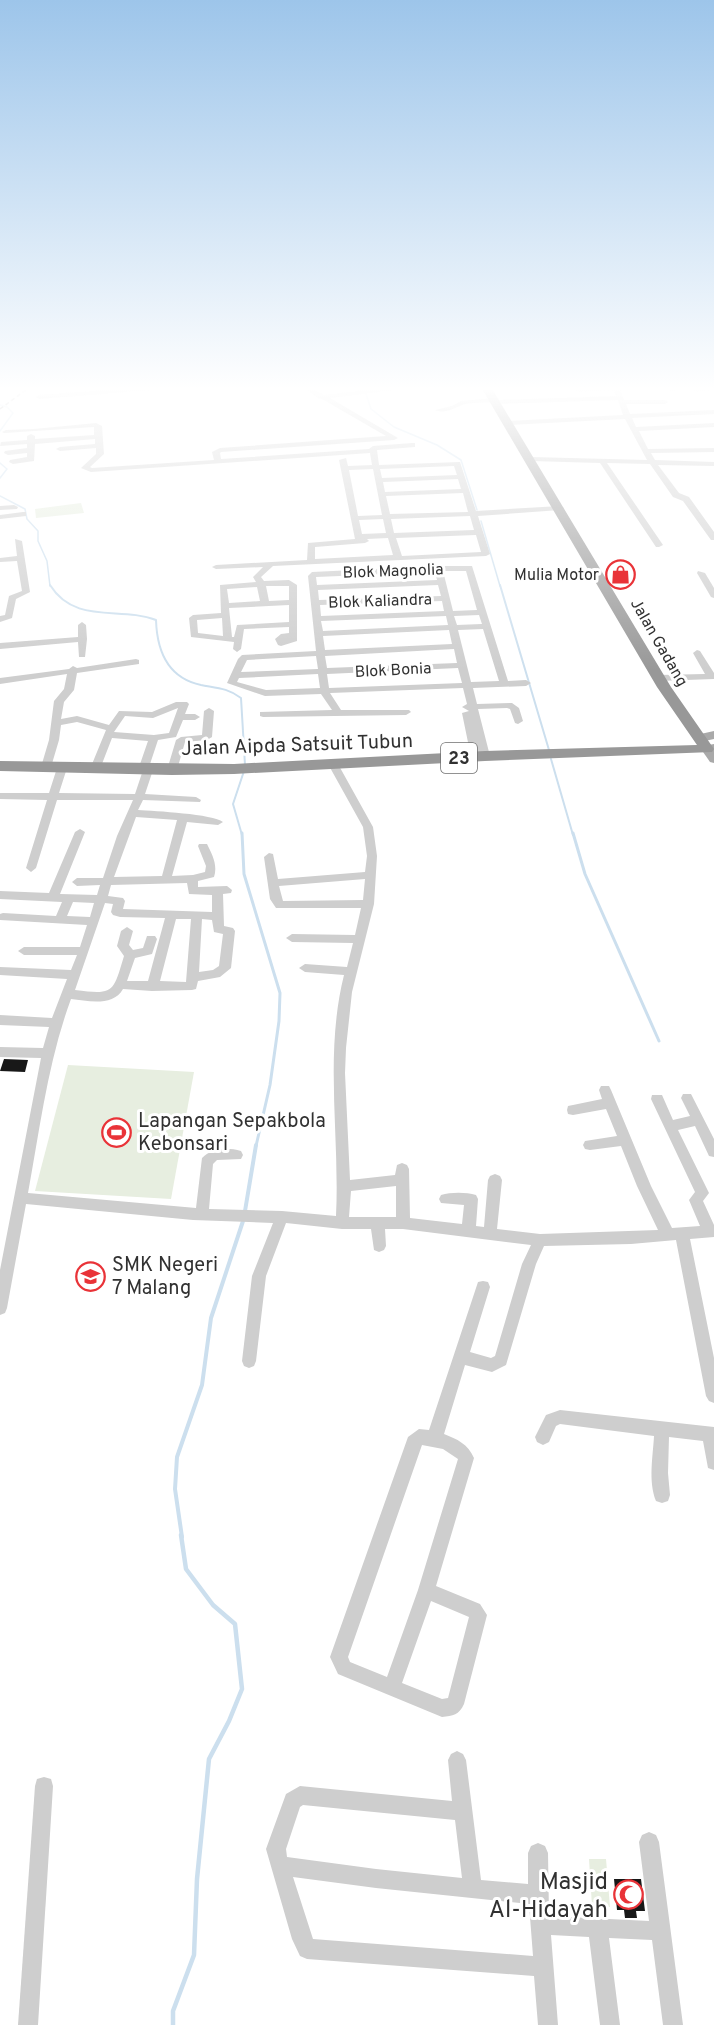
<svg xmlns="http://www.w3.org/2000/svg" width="714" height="2025" viewBox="0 0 714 2025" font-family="Overpass,sans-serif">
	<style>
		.green { fill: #e7eee0 }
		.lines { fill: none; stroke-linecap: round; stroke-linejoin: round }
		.stream-far4 { stroke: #ccdfee; stroke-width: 1.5 }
		.stream-far3 { stroke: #ccdfee; stroke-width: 2 }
		.stream-far2 { stroke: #ccdfee; stroke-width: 3 }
		.stream-far1 { stroke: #ccdfee; stroke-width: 4 }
		.stream { stroke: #ccdfee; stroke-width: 4.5 }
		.building { fill: #181818 }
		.minor { fill: #cecece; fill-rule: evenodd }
		.major { fill: #a9a9a9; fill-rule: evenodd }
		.highway { fill: #989898; fill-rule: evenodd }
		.rail { stroke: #868686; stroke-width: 1.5; stroke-dasharray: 4 3; stroke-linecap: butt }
		.labels { text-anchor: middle; stroke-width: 6; stroke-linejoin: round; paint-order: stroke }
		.far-street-label { font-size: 16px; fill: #313131; stroke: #fff }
		.far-poi-label { font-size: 16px; fill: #313131; stroke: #fff; text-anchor: end }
		.shield { fill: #fff; stroke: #6f6f6f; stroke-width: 1.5 }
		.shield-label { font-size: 18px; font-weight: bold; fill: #313131 }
		.street-label { font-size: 20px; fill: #313131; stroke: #fff }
		.poi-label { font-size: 20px; fill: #313131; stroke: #fff; text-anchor: start }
		.near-poi-label { font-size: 24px; fill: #313131; stroke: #fff; text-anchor: end }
	</style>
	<rect width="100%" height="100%" fill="#fff"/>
	<!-- green -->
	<g class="green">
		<polygon points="81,503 84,513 36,518 35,509"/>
		<polygon points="68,1065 194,1072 171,1199 35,1191"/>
		<polygon points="589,1859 606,1859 610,1907 592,1906"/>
	</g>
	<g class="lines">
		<!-- stream-far4 -->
		<g class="stream-far4">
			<polyline points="353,387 366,394 371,409 394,427 437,445 461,460 477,510"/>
			<polyline points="0,405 7,407 13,413 0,431"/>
			<polyline points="0,463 7,469 0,478"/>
			<polyline points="0,496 25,509 27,519 38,531 38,541 47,561 50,586"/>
			<polyline points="481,521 500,586"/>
		</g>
		<!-- stream-far3 -->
		<g class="stream-far3">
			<path d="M50,585c25,40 70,21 106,35 1,31 12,58 45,65 16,3 27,3 40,13l4,67"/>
			<polyline points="500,585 549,750"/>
			<polyline points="551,759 573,835"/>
			<polyline points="242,835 233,804 244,771"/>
		</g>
		<!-- stream-far2 -->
		<g class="stream-far2">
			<polyline points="242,833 244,874 280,993 279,1021 270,1085 256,1146"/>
			<polyline points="573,833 585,874 659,1041"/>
		</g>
		<!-- stream-far1 -->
		<g class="stream-far1">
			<polyline points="245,1211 256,1145"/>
			<polyline points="182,1537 175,1489 177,1457 202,1385 211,1318 244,1218"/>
		</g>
		<!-- stream -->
		<polyline class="stream" points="173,2025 173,2011 194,1955 197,1879 209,1759 229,1721 242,1689 235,1624 213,1605 186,1569 181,1535"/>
	</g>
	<!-- building -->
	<g class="building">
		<polygon points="4,1059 28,1060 25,1072 0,1071"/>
		<polygon points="614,1879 641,1879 645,1911 636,1911 637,1918 625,1918 624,1910 617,1910"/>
	</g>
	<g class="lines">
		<!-- minor -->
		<g class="minor">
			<polygon points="142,387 167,387 164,389 39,399 36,397 39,395"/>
			<path d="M303,387h7l14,8 64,-8h18l-3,2 -73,9 68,40 -4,2 -173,12 -1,1 1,6 148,-10 4,-3 39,-3h3v4l-38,3 2,15 81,-3 16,49 84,-5 4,2 -4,2 -82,6 12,38 -4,2 -213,10 -12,11 3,4 25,-1 8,5v56l-16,5 -3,-1 -3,-6 6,-5 8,-1v-6l-45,2 -3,20 -4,3 -4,-3 1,-7 -43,-5 -2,-19 4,-3 28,-2 -1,-28 36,-3 -3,-5 10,-10 -47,2 -4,-2 4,-2 91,-5 1,-17 47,-4 -16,-79 7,-2 2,8 24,-1 -2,-12 -279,19 -10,-4 15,-14v-6l-36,3 -4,-2 4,-2 35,-3v-5l-60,5 -1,17 -21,3 -4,-2 1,-2 17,-3v-4l-19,2 -4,-2 1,-2 22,-3v-4l-27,2 1,-4 26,-2v-4l4,-2 4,2v3l59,-4v-8l-90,6 -2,-1 4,-2 28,-1 62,-6 6,3 2,28 -14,13 2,1 122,-8 -2,-8 8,-4 166,-12 -64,-37 -4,-1zM454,466l3,9 -75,3 -2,-9zM373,469l9,46 -24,1 -9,-46zM458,479l3,10 -76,3 -2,-10zM463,493l5,19 -78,2 -4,-18zM470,516l4,14 -80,3 -3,-14zM383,519l3,14 -24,1 -3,-14zM476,535l5,17 -79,4 -6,-18zM388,538l5,17 -78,4v-12l50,-4 4,-2 -2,-2zM266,586h23v14l-20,1zM257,587l3,14 -31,2 -2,-14zM289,605v17l-52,3 -3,12h-2l-3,-29zM222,618l1,18 -25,-3 -1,-13z"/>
			<path d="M601,387h18l5,13h41l3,2 -3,2h-39l4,10 84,-4v4l-82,4 4,9 78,-4v4l-75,4 9,18 66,-1v4l-63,1 4,7 59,2v4l-56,-1 21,28 10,4 25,35v8h-3l-28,-39 -10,-4 -23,-33 -43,-1 56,82 -4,2h-3l-56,-84 -69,-2 -4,-2 4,-2 116,3 -22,-41 -117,6 -3,-2 3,-2 115,-6 -5,-15 -123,4 -3,-2c-9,1 -22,0 -30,3 -9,4 -18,9 -27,5l17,-4 9,-5 33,-3 3,2 119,-4 -2,-6 -35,2 -3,-2 3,-2z"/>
			<polygon points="667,387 673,387 675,391 670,392"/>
			<polygon points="709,387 711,388 711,390 696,392 693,390"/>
			<polygon points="14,505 18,507 17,509 0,510 0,506"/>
			<polygon points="23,512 26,512 26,516 0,519 0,515"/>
			<polygon points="15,539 22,541 30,592 16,599 12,618 0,622 0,616 5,615 9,596 22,591 17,561 0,562 0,558 17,556"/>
			<path d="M438,566h34l36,115 18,-1 5,3 -5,3 -53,2 4,16 35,-1 7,5 4,13 -5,3 -3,-1 -5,-14 -3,-1 -29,1 12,47 -2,2 -7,-1 -5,3 -5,-3 -9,-44 7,-2 -7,-4 5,-3 -4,-16 -133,5 11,17h68l2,2 -5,3 -143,2 -3,-1v-4l72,-2 -11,-16 -56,2 -38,-13 11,-24 4,-4 74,-4 -8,-75 4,-4zM443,571h23l11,39 -24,1zM435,572l2,8 -120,5 -1,-8zM438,585l3,11 -122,4 -1,-10zM442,601l2,10 -123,5 -1,-11zM479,615l3,9 -25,1 -3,-9zM446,616l2,9 -125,6 -2,-10zM483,629l16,52 -28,1 -13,-52zM449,630l3,14 -127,6 -2,-14zM454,649l3,14 -130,5 -2,-12zM316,656l2,13 -77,3 6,-12zM458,668l4,15 -133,5 -2,-14zM318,674l2,14 -54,2 -29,-8 2,-4z"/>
			<polygon points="698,571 705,573 714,588 714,598 711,597 697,573"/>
			<polygon points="82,622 86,625 87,639 85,657 79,657 78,642 0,649 0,643 78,637 78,625"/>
			<polygon points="697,650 700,651 714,673 714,679 658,681 653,678 658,675 705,674 693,653"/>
			<path d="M136,659l3,1v4l-62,9 -3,17 -10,12 -3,17 16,-3 32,9 10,-14 33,1 24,-10h11l2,2 -4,10h10l5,3 -5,3h-12l-7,17 -18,3 -9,27 4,3 -8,24 51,3 5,3 -1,2 -57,-2 -5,10c17,1 75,4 85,12l-5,3 -31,-3 -15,54 21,-1 12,-3 1,-6 -8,-20 1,-2h8c5,10 11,21 7,33l-16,4v6l29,-1 5,4 -1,3 -8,1 1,32 9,2 2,3 -4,37 -11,9 -22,4 -2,8 -4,1 -40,1 -29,-2c-10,18 -35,12 -52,10 -23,62 -31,129 -43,194l168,15 6,-50c10,-10 25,-11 39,-7l2,4 -2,4 -24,1 -4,4 -4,45 73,2 54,5c4,-80 -12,-161 8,-241l-39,-3 -6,-4 6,-4 42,3 6,-24 -61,-1 -6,-4 6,-4 63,1 6,-27h-85l-6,-9 -6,-42 5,-4 4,1 5,25 87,-7 2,-16 -4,-29 -35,-63 5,-3 5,3 35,63 4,29 -3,48 -22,88 -6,56 -1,25 5,107 45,-5 2,-10 5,-2 5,2 2,4 1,49 52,6 2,-19 -23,-2 -2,-4 2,-4c10,-3 25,-3 35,0l2,4 -2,27 8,1 4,-47 2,-4 5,-2 5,2 2,4 -5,49 43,5 118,-4 -21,-44 -16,-40 -31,4 -5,-1 -2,-4 2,-4 32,-5 -11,-27 -33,6 -5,-1 -1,-4 1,-4 5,-1 29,-6 -3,-9 2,-4h8l2,4 40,96 21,42 28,-2 -11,-26 6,-8 -44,-93 1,-4h10l11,25 17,-4 -9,-18 2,-4h8l23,45v18l-5,-1 -14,-30 -17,4 31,63 -6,8 11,24v12l-24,2 24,119v45l-5,-2 -3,-5 -30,-156 -45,4 -87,2 -8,18 -30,101 -14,7 -27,-7 -21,69c13,5 24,10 30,24l-38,128 44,18 7,11 -23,89c-5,11 -11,12 -22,13l-104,-43 -8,-17 78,-220 11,-8 10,1 49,-148 5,-1 5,1 2,5 -20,65 21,6 4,-2 27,-92 9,-19 -128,-16h-18l1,17 -2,4 -5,2 -5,-2 -3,-21h-29l-56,-6 -20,53 -10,85 -2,5 -5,2 -5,-2 -2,-5 10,-85 21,-53 -80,-3 -167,-16 -19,104 -2,5 -5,2v-45l41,-212 -41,-1v-10l43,1 6,-21 -49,-2v-10l52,3 15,-39 -67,-4v-8l71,3 6,-15h-53l-6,-4 6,-4h56l7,-22 -87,-5v-6l3,-1 53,3 6,-14 -62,-3v-8l49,2 26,-61 5,-3 5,3 -25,62 37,1 3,-10 -23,1 -5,-4 5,-4h26l14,-42 16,-36h-76l-21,68 -5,4 -5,-4 21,-68 -47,-1v-6h49l8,-25 5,-3 5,3 -8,25 76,1 7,-21 -4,-3 10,-29 -36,-3 -12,31 -5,3 -5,-3 16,-39 -29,-8 -16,3 -2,15 -8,27 -1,2h-8l-1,-2 8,-27 5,-39 10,-12 3,-15 -67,10v-6l69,-9 4,-3 4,2zM178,708l-9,25 -15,2 -40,-3 11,-16 28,2zM136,817l41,3 -15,56 -48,1zM365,879l-2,21 -80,1 -4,-15zM187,883l2,11 23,1v17l-89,-3 2,-8 -2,-3 -15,-2 3,-11zM73,902l21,1 -4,14 -23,-1zM105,903l8,1 -2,8 2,3 7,2 45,1 -17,63h-21l8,-23 17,-4 5,-15 -2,-3h-8l-4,12 -10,2 -4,-5 4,-14 -6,-4 -6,4 -4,15 7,10c-11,37 -10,39 -49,34zM176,919h15l-5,63 -26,-1zM202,919l10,1 2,12 9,2 -4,32 -6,4 -14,2zM396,1186v31h-47l2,-26zM422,1445l21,4 15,10 -40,131 -31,87 -37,-15 -2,-5zM431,1601l38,16 -21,81 -6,1 -40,-16z"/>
			<polygon points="209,708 214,711 212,737 207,740 185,742 177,770 172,773 168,772 167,770 176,740 181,737 202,735 204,711"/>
			<path d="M560,1410l154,17v43l-6,-2 -5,-27 -34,-4 -1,36 2,22 -2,6 -6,2 -6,-2c-8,-20 -3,-45 -2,-65l-94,-12 -4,2 -7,16 -6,3 -6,-3 -2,-5 11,-22z"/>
			<path d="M457,1751l6,3 3,6 15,120 47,4v-31l3,-7 7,-3 7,3 3,7 1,63 100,5 -10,-79 3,-7 7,-3 7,3 3,7 24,183h-20l-11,-85 -43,-2 11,87h-20l-11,-88 -38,-2 7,90h-20l-4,-49 -227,-17 -7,-3 -8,-17 -26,-90 20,-55 14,-8 152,15 -4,-41 3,-6zM303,1805l152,15 7,58 -86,-9 -89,-12 -1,-8 14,-42zM293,1877l83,11 153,16 4,52 -220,-17z"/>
			<polygon points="44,1777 51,1779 53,1786 38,2025 18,2025 35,1786 37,1779"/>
		</g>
		<!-- major -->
		<g class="major">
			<polygon points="714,731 714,739 700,742 694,738 696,735"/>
			<polygon points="714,744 714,763 710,762 701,749 703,746"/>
		</g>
		<!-- highway -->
		<polygon class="highway" points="481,387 491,387 671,687 714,749 712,752 485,761 234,774 172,775 0,771 0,761 234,764 485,751 697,745 657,687"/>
		<!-- rail -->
		<polyline class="rail" points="0,409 30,387"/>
	</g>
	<!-- sky -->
	<linearGradient id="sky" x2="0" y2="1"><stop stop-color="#9dc5ea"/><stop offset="0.58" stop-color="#fff"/><stop offset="1" stop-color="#fff" stop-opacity="0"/></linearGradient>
	<rect width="714" height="670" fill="url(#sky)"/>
	<!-- icons -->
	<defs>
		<symbol id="shop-ring" viewBox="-11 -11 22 22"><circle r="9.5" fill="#fff" stroke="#e93338" stroke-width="1.5"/><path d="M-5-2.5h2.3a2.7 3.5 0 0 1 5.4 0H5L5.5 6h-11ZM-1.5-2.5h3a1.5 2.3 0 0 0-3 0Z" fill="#e93338"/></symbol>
		<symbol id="stadium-ring" viewBox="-11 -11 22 22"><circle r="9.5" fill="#fff" stroke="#e93338" stroke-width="1.5"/><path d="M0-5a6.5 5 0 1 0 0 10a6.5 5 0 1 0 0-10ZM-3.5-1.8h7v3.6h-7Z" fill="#e93338"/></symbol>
		<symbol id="school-ring" viewBox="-11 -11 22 22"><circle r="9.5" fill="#fff" stroke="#e93338" stroke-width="1.5"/><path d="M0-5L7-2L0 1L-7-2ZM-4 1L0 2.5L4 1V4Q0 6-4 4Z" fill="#e93338"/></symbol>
		<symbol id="mosque-ring" viewBox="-11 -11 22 22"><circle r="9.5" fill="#fff" stroke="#e93338" stroke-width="1.5"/><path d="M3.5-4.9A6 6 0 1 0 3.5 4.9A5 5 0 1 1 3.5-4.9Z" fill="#e93338"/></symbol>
	</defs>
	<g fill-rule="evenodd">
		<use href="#shop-ring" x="604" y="558" width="33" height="33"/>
		<use href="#stadium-ring" x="100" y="1116" width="33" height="33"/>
		<use href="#school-ring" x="74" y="1260" width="33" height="33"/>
		<use href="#mosque-ring" x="612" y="1878" width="33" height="33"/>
	</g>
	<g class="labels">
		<!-- far-street labels -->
		<g class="far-street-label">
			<text transform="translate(393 570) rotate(-2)" y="6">Blok Magnolia</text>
			<text transform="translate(380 600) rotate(-2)" y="6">Blok Kaliandra</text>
			<text transform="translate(660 642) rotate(60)" y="6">Jalan Gadang</text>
			<text transform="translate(393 669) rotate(-3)" y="6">Blok Bonia</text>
		</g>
		<!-- far-poi labels -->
		<g class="far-poi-label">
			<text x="599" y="580">Mulia Motor</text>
		</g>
		<!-- shield labels -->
		<rect class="shield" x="441" y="743" width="36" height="30" rx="4.5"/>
		<g class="shield-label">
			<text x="459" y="764">23</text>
		</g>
		<!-- street labels -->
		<g class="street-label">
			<text transform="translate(297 744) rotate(-2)" y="7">Jalan Aipda Satsuit Tubun</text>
		</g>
		<!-- poi labels -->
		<g class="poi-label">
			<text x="138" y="1127">Lapangan Sepakbola<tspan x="138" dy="23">Kebonsari</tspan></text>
			<text x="112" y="1271">SMK Negeri<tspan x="112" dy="23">7 Malang</tspan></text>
		</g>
		<!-- near-poi labels -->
		<g class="near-poi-label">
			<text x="608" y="1889">Masjid<tspan x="608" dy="28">Al-Hidayah</tspan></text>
		</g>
	</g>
</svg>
